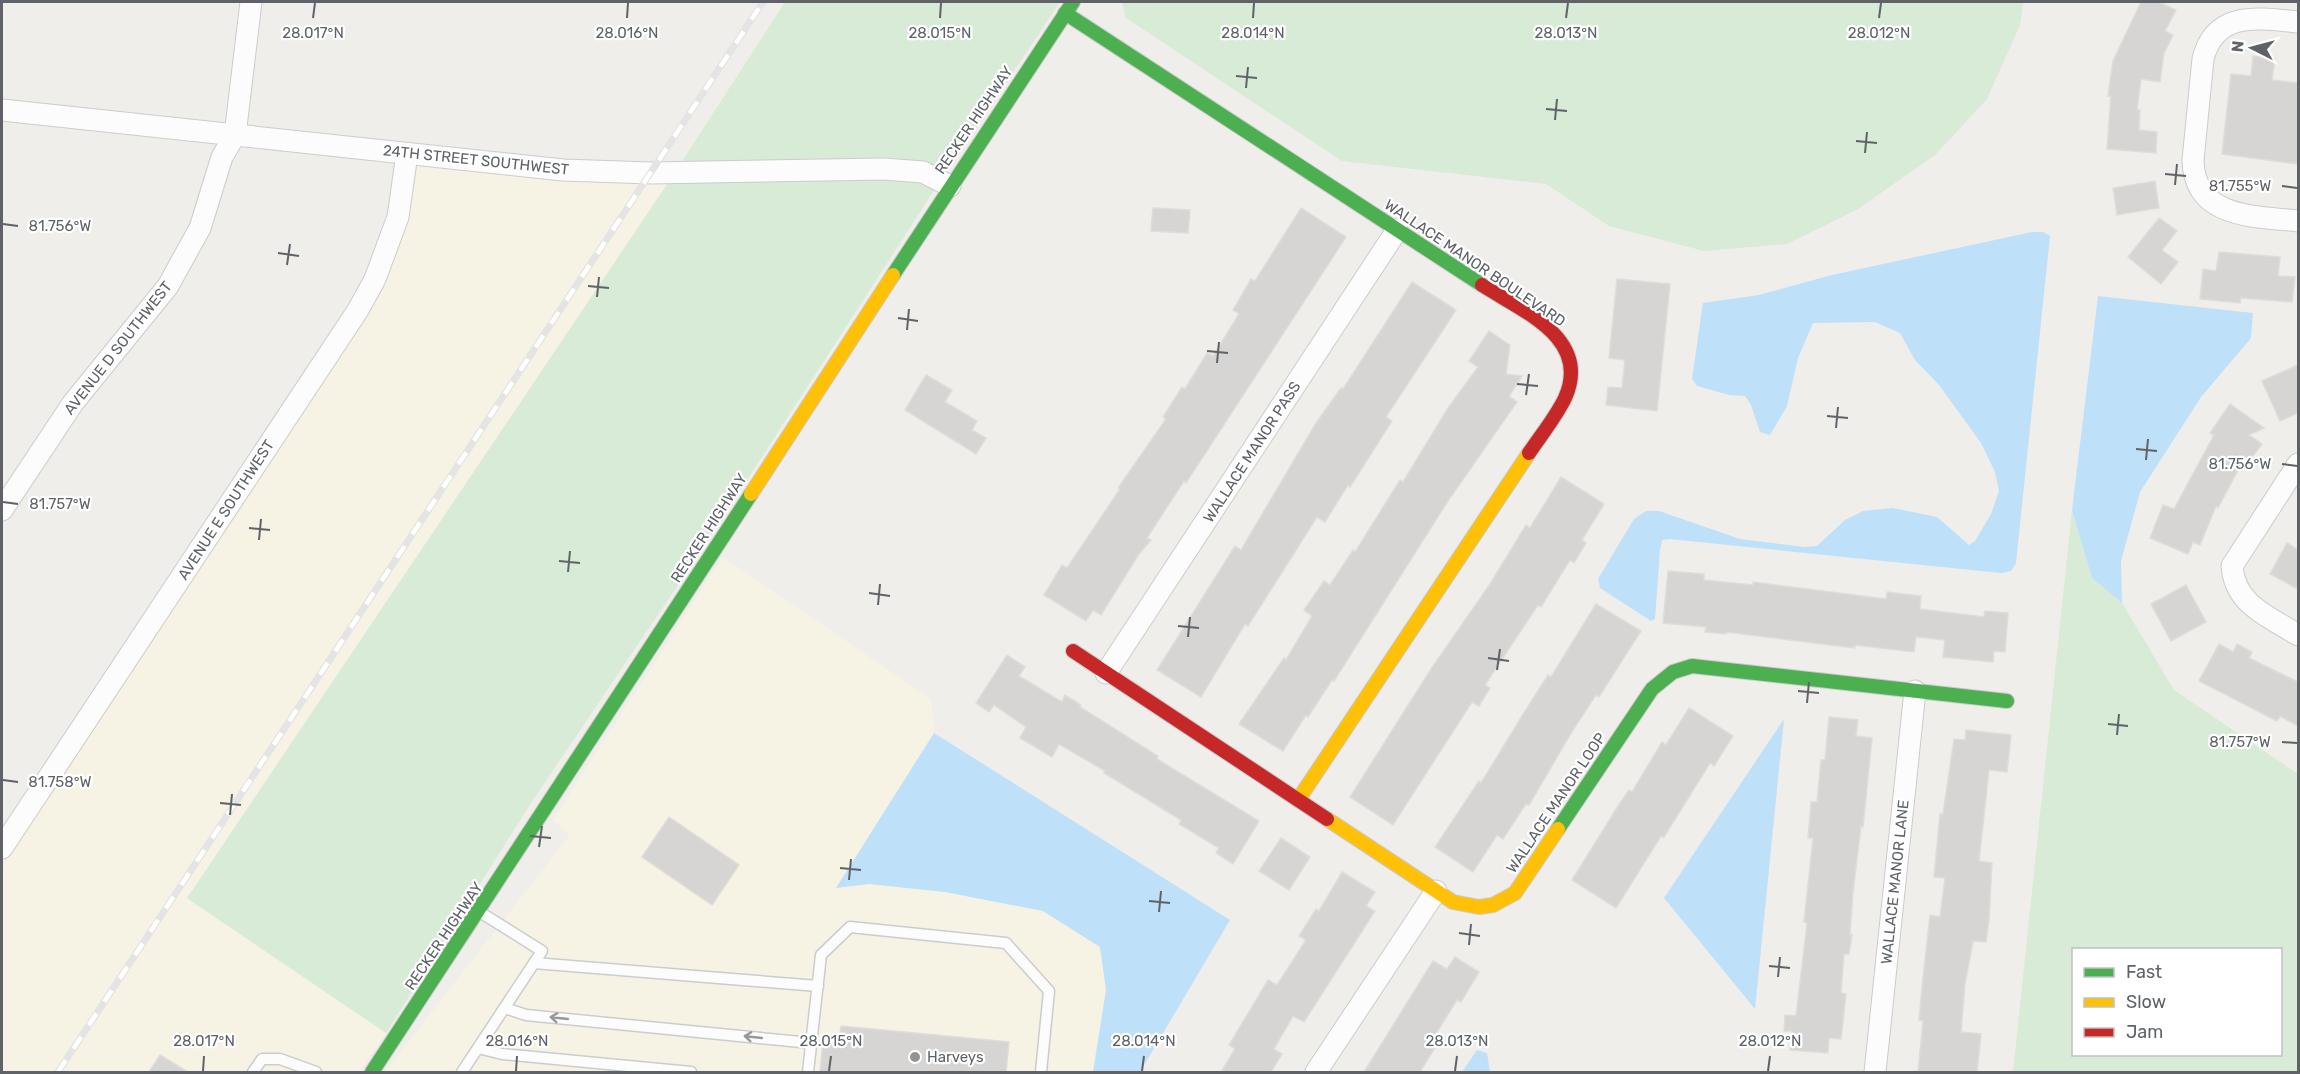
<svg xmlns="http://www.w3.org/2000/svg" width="2300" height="1074" viewBox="0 0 2300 1074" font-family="Rubik,sans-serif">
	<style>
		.commercial { fill: #f7f3e4 }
		.green { fill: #d8ebd6; fill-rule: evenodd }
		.water { fill: #bfe0f9 }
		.building { fill: #d6d5d3; stroke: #deddd9; stroke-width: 1.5 }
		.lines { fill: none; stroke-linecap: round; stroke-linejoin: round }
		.lane-casing { stroke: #cbcccc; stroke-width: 13 }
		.street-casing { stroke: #cbcccc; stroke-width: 23 }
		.fast-casing { stroke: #cacacb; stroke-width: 16 }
		.slow-casing { stroke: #cacacb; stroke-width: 16 }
		.jam-casing { stroke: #cacacb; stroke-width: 16 }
		.lane { stroke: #fdfcfc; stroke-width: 10 }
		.street { stroke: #fdfcfc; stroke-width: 21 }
		.fast { stroke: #4caf50; stroke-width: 14 }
		.slow { stroke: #ffc107; stroke-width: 14 }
		.jam { stroke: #c62828; stroke-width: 14 }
		.rail-casing { stroke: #e4e4e4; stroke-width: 7 }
		.rail { stroke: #fff; stroke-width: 4.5; stroke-dasharray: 14; stroke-linecap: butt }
		.oneway { stroke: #96999c }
		.ticks { fill: none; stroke: #5f6368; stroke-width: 2 }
		.poi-dot { fill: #919496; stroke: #fff; stroke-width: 2 }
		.labels { text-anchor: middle; stroke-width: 4.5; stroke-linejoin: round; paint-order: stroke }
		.street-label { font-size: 15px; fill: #5f6368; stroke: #fff }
		.poi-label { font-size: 15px; fill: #5f6368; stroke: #fff; text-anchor: start }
		.ticks-label { font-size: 15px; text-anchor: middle; fill: #5f6368; stroke: #fff; stroke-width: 4.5; stroke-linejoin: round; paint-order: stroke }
	</style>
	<rect width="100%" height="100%" fill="#efeeea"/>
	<!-- commercial -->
	<g class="commercial">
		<polygon points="417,165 668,183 187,899 386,1033 359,1072 2,1072 2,868 368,314 385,284 398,250 408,218"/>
		<polygon points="723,557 931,699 934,733 837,888 869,884 945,892 1043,911 1100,947 1106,990 1093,1072 385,1072 570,835 553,820"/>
	</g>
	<!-- green -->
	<g class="green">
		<polygon points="785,2 1060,2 946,173 681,163"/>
		<polygon points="1122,2 2023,2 2020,25 1987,99 1935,155 1858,209 1787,244 1704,251 1609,226 1546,184 1342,161 1126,18"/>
		<polygon points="884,178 920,182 935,189 705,545 531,803 386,1033 187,898 668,183"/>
		<path d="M2072,510l20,68 30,25 52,87 124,84v298h-285zM2074,950h206v104h-206z"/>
	</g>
	<!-- water -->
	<g class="water">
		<polygon points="2032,232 2043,232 2050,236 2016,563 2011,571 2001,573 1669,539 1662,540 1660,550 1655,619 1651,621 1600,588 1598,579 1634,519 1646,511 1659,511 1740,539 1804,547 1817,546 1845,520 1863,511 1893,508 1937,517 1969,545 1975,541 1991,514 1999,491 1995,472 1981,443 1939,385 1915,360 1900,333 1875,322 1813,323 1798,358 1787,406 1770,435 1760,432 1751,405 1745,396 1729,395 1697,386 1692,379 1703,303 1759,295 1832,275"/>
		<polygon points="2098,296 2253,313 2251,338 2201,397 2140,492 2121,561 2122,603 2092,578 2072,510"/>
		<polygon points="1784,719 1755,1009 1664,898"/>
		<polygon points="934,733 1230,920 1140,1072 1093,1072 1106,990 1100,947 1043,911 945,892 869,884 836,888"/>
		<polygon points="1477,1050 1487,1053 1490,1072 1462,1072"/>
	</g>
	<!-- building -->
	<g class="building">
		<polygon points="2141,2 2159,2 2176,10 2165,31 2173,35 2164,53 2160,82 2141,79 2137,110 2140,110 2139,130 2157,132 2156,153 2107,149 2111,96 2108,96 2113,61"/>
		<polygon points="2253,56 2275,59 2272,80 2298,83 2298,164 2222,154 2231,74 2251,76"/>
		<polygon points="2155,181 2159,208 2117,215 2113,188"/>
		<polygon points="1153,208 1190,210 1188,233 1151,231"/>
		<polygon points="1301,208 1346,237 1186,483 1184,481 1147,538 1151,540 1139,554 1101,615 1093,610 1086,621 1044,595 1062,565 1067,568 1120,489 1118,488 1166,419 1163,417 1182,387 1185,389 1207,353 1213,356 1239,314 1233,310 1251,279 1255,281"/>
		<polygon points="2159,218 2177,231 2162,250 2178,262 2161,284 2128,257"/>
		<polygon points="2219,252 2280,257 2278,276 2295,277 2292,302 2241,298 2240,303 2200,299 2203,269 2216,271"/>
		<polygon points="1617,279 1670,284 1657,411 1606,405 1608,387 1622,388 1625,360 1609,358"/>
		<polygon points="1412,282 1456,310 1386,417 1392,421 1350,487 1348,485 1325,522 1317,517 1248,626 1245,624 1201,697 1157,670 1235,546 1241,550 1316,423 1341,388 1343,389"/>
		<polygon points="1489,331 1510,345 1506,374 1522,376 1509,396 1517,402 1448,501 1334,681 1332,680 1308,717 1306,715 1283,751 1239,724 1284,658 1286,660 1312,616 1304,610 1324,581 1330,585 1353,550 1355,552 1400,480 1403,482 1448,408 1478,367 1469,361"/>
		<polygon points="2298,365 2298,413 2280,421 2262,381"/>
		<polygon points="926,375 952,390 945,402 977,421 972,430 986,438 976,454 905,410"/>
		<polygon points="2230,404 2264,428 2249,435 2262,444 2250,460 2245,457 2218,508 2216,506 2200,545 2193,542 2188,554 2150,538 2163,505 2174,509 2214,435 2210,433"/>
		<polygon points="1561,477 1604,504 1582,540 1586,543 1574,563 1570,560 1541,607 1538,605 1485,685 1490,688 1479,706 1472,702 1393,825 1350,797 1431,669 1490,584 1526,525 1530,528"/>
		<polygon points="2287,543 2298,550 2298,589 2270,574"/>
		<polygon points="1668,571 1704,574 1704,580 1753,585 1753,582 1886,599 1887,592 1921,596 1920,609 1984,617 1985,611 2008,613 2005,652 1994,651 1993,662 1943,657 1945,640 1916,637 1914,652 1855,645 1855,648 1838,646 1726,632 1726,634 1705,632 1706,627 1663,623"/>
		<polygon points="2186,585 2206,622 2171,641 2151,604"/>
		<polygon points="1596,604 1641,631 1599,697 1596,695 1573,730 1529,805 1526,804 1503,839 1497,835 1473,872 1435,847 1479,781 1481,783 1525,711 1548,675 1551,677"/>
		<polygon points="2219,644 2233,652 2237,644 2252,652 2249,658 2298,682 2298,726 2280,716 2277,721 2199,681"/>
		<polygon points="1007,655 1025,667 1019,676 1062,702 1065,695 1081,705 1080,707 1158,756 1157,759 1259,821 1233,864 1216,853 1219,848 1179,824 1181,820 1104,773 1105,771 1059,744 1052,757 1020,738 1026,727 994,705 989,712 976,703"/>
		<polygon points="1689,708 1733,736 1714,766 1710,763 1664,837 1661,836 1616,908 1572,880 1620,803 1629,790 1632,792 1662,742 1666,745"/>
		<polygon points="1829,717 1858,720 1856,736 1872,738 1863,827 1861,826 1853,892 1850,934 1852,935 1849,954 1844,954 1841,993 1846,994 1841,1039 1829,1038 1828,1053 1790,1050 1792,1031 1784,1031 1785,1015 1796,1016 1807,923 1804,922 1813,838 1808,838 1811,802 1817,802 1821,760 1825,760"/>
		<polygon points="1966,730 2011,735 2007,772 1989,770 1979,861 1992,863 1989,920 1986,942 1973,941 1965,984 1961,1032 1981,1034 1977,1072 1918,1072 1923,1021 1919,1020 1923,978 1930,915 1940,917 1945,878 1934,877 1940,814 1943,814 1954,739 1965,740"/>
		<polygon points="669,817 739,865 712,905 642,857"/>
		<polygon points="1281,838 1310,857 1289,890 1259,871"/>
		<polygon points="1342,872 1375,892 1366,906 1375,911 1304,1022 1293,1016 1274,1049 1282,1054 1271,1072 1221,1072 1235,1049 1229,1045 1268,980 1277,985 1306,940 1299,936 1316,909 1319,911"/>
		<polygon points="1455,957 1479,972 1461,1002 1457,1000 1430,1043 1436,1046 1420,1072 1364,1072 1433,961 1447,969"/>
		<polygon points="841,1026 1009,1042 1006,1072 820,1072 823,1040 839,1042"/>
		<polygon points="160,1055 188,1072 149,1072"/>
	</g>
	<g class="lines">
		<defs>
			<g id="lane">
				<polyline points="534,963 818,986"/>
				<polyline points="505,1008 526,1015 811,1043"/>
				<polyline points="478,1048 502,1054 691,1072"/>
				<polyline points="253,1072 262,1059 280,1059 316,1072"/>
				<polyline points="462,1072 542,951 483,914"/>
				<polyline points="808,1072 821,955 850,927 1006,943 1049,991 1041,1072"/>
			</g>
			<g id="street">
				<path d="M2298,22c-39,-4 -83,-12 -95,37l-10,101c1,59 62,56 105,61"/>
				<polyline points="2,110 563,170 650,173 884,169 923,172 950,186"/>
				<path d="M2298,464l-66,102c3,39 36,50 66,69"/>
				<polyline points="2,510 73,403 168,286 200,228 222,157 235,135 251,2"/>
				<polyline points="1106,673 1397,230"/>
				<polyline points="2,848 358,310 375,279 398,217 407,154"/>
				<polyline points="1316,1072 1436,891"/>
				<polyline points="1875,1072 1915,691"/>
			</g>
			<g id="fast">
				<polyline points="1065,13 1482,285"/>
				<polyline points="893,275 1073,2"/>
				<polyline points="1558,829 1652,689 1673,672 1692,666 2007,701"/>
				<polyline points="372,1072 751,494"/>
			</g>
			<g id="slow">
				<polyline points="751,494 893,275"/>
				<polyline points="1298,800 1529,453"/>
				<polyline points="1327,819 1453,902 1479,907 1493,905 1515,893 1558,829"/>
			</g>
			<g id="jam">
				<path d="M1482,285c40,26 110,53 83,113 -9,19 -24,37 -36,55"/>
				<polyline points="1073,651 1327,819"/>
			</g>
		</defs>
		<!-- lane casing -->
		<use href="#lane" class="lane-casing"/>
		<!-- street casing -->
		<use href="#street" class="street-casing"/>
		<!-- fast casing -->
		<use href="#fast" class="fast-casing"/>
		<!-- slow casing -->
		<use href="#slow" class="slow-casing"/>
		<!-- jam casing -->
		<use href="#jam" class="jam-casing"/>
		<!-- lane -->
		<use href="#lane" class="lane"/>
		<!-- street -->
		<use href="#street" class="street"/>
		<!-- fast -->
		<use href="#fast" class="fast"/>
		<!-- slow -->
		<use href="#slow" class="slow"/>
		<!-- jam -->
		<use href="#jam" class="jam"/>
		<defs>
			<polyline id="rail" points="58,1072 763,2"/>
		</defs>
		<!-- rail casing -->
		<use href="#rail" class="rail-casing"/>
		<!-- rail -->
		<use href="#rail" class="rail"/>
	</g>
	<!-- one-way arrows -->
	<defs><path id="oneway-shaft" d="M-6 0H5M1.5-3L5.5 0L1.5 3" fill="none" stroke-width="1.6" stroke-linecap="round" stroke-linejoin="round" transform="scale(1.5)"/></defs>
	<g class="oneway">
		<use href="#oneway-shaft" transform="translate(559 1018) rotate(-174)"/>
		<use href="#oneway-shaft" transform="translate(753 1037) rotate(-174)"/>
	</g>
	<!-- ticks -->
	<path class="ticks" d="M313,18l2,-15M627,18l1,-15M940,18l1,-15M1253,18l1,-15M1566,18l2,-15M1879,18l2,-15M1236,76l21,2M1246,88l2,-21M1546,109l21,2M1555,120l2,-21M1856,141l21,2M1865,153l2,-21M2165,174l21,2M2175,185l2,-21M2282,186l15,2M3,224l15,2M278,253l21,3M287,265l3,-21M588,286l21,2M597,297l2,-20M898,318l20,3M907,330l2,-21M1207,351l21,2M1217,363l2,-21M1517,384l21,2M1526,395l3,-21M1827,416l21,2M1836,428l2,-21M2136,449l21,2M2146,460l2,-21M2282,464l15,2M3,502l15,2M249,528l21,2M259,540l2,-21M559,561l21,2M568,572l2,-21M869,593l21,3M878,605l2,-21M1178,626l21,2M1188,637l2,-20M1488,658l21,3M1497,670l3,-21M1798,691l21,2M1807,703l2,-21M2108,724l20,2M2117,735l2,-21M2282,742l15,1M3,780l15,2M220,803l21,2M230,815l2,-21M530,836l21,2M539,847l3,-21M840,868l21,2M849,880l2,-21M1149,901l21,2M1159,912l2,-21M1459,933l21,3M1469,945l2,-21M1769,966l21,2M1778,977l2,-20M203,1071l1,-15M516,1071l1,-15M829,1071l2,-15M1142,1071l2,-15M1455,1071l2,-15M1768,1071l2,-15"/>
	<!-- markers -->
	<circle class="poi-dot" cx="915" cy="1057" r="6"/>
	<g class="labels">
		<!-- street labels -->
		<g class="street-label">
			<text transform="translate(974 120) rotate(-56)" y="5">RECKER HIGHWAY</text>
			<text transform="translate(476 160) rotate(6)" y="5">24TH STREET SOUTHWEST</text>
			<text transform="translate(1475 263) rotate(34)" y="5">WALLACE MANOR BOULEVARD</text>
			<text transform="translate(118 348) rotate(-52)" y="5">AVENUE D SOUTHWEST</text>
			<text transform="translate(1252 452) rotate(-57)" y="5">WALLACE MANOR PASS</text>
			<text transform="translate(226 510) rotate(-57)" y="5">AVENUE E SOUTHWEST</text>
			<text transform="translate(709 528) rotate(-57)" y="5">RECKER HIGHWAY</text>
			<text transform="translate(1556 803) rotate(-56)" y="5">WALLACE MANOR LOOP</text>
			<text transform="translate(1895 882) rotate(-84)" y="5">WALLACE MANOR LANE</text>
			<text transform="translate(444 936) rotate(-56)" y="5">RECKER HIGHWAY</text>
		</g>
		<!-- poi labels -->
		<g class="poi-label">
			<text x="927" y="1062">Harveys</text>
		</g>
	</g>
	<g class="ticks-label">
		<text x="313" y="38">28.017°N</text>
		<text x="627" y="38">28.016°N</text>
		<text x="940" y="38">28.015°N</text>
		<text x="1253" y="38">28.014°N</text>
		<text x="1566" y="38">28.013°N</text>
		<text x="1879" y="38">28.012°N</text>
		<text x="2240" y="191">81.755°W</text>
		<text x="60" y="231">81.756°W</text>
		<text x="2240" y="469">81.756°W</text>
		<text x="60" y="509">81.757°W</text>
		<text x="2240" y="747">81.757°W</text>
		<text x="60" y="787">81.758°W</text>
		<text x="204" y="1046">28.017°N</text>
		<text x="517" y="1046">28.016°N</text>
		<text x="831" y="1046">28.015°N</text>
		<text x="1144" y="1046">28.014°N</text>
		<text x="1457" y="1046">28.013°N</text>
		<text x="1770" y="1046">28.012°N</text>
	</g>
	<!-- border -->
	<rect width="2300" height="1074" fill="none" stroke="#5f6368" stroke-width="6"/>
	<!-- legend -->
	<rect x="2072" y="948" width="210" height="108" fill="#ffffff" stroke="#bfc1c3" stroke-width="1.5"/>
	<rect x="2084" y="968" width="30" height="9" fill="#4caf50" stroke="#bfc1c3" stroke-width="1.5"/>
	<text x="2126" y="978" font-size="18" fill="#5f6368">Fast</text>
	<rect x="2084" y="998" width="30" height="9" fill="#ffc107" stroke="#bfc1c3" stroke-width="1.5"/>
	<text x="2126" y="1008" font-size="18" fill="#5f6368">Slow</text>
	<rect x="2084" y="1028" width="30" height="9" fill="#c62828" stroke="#bfc1c3" stroke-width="1.5"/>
	<text x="2126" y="1038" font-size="18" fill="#5f6368">Jam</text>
	<!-- north arrow -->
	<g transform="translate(2252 48) rotate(276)" stroke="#ffffff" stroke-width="4.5" paint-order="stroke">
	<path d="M0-4.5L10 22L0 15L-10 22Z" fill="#5f6368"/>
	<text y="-9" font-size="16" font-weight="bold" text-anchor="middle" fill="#5f6368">N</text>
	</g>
</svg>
